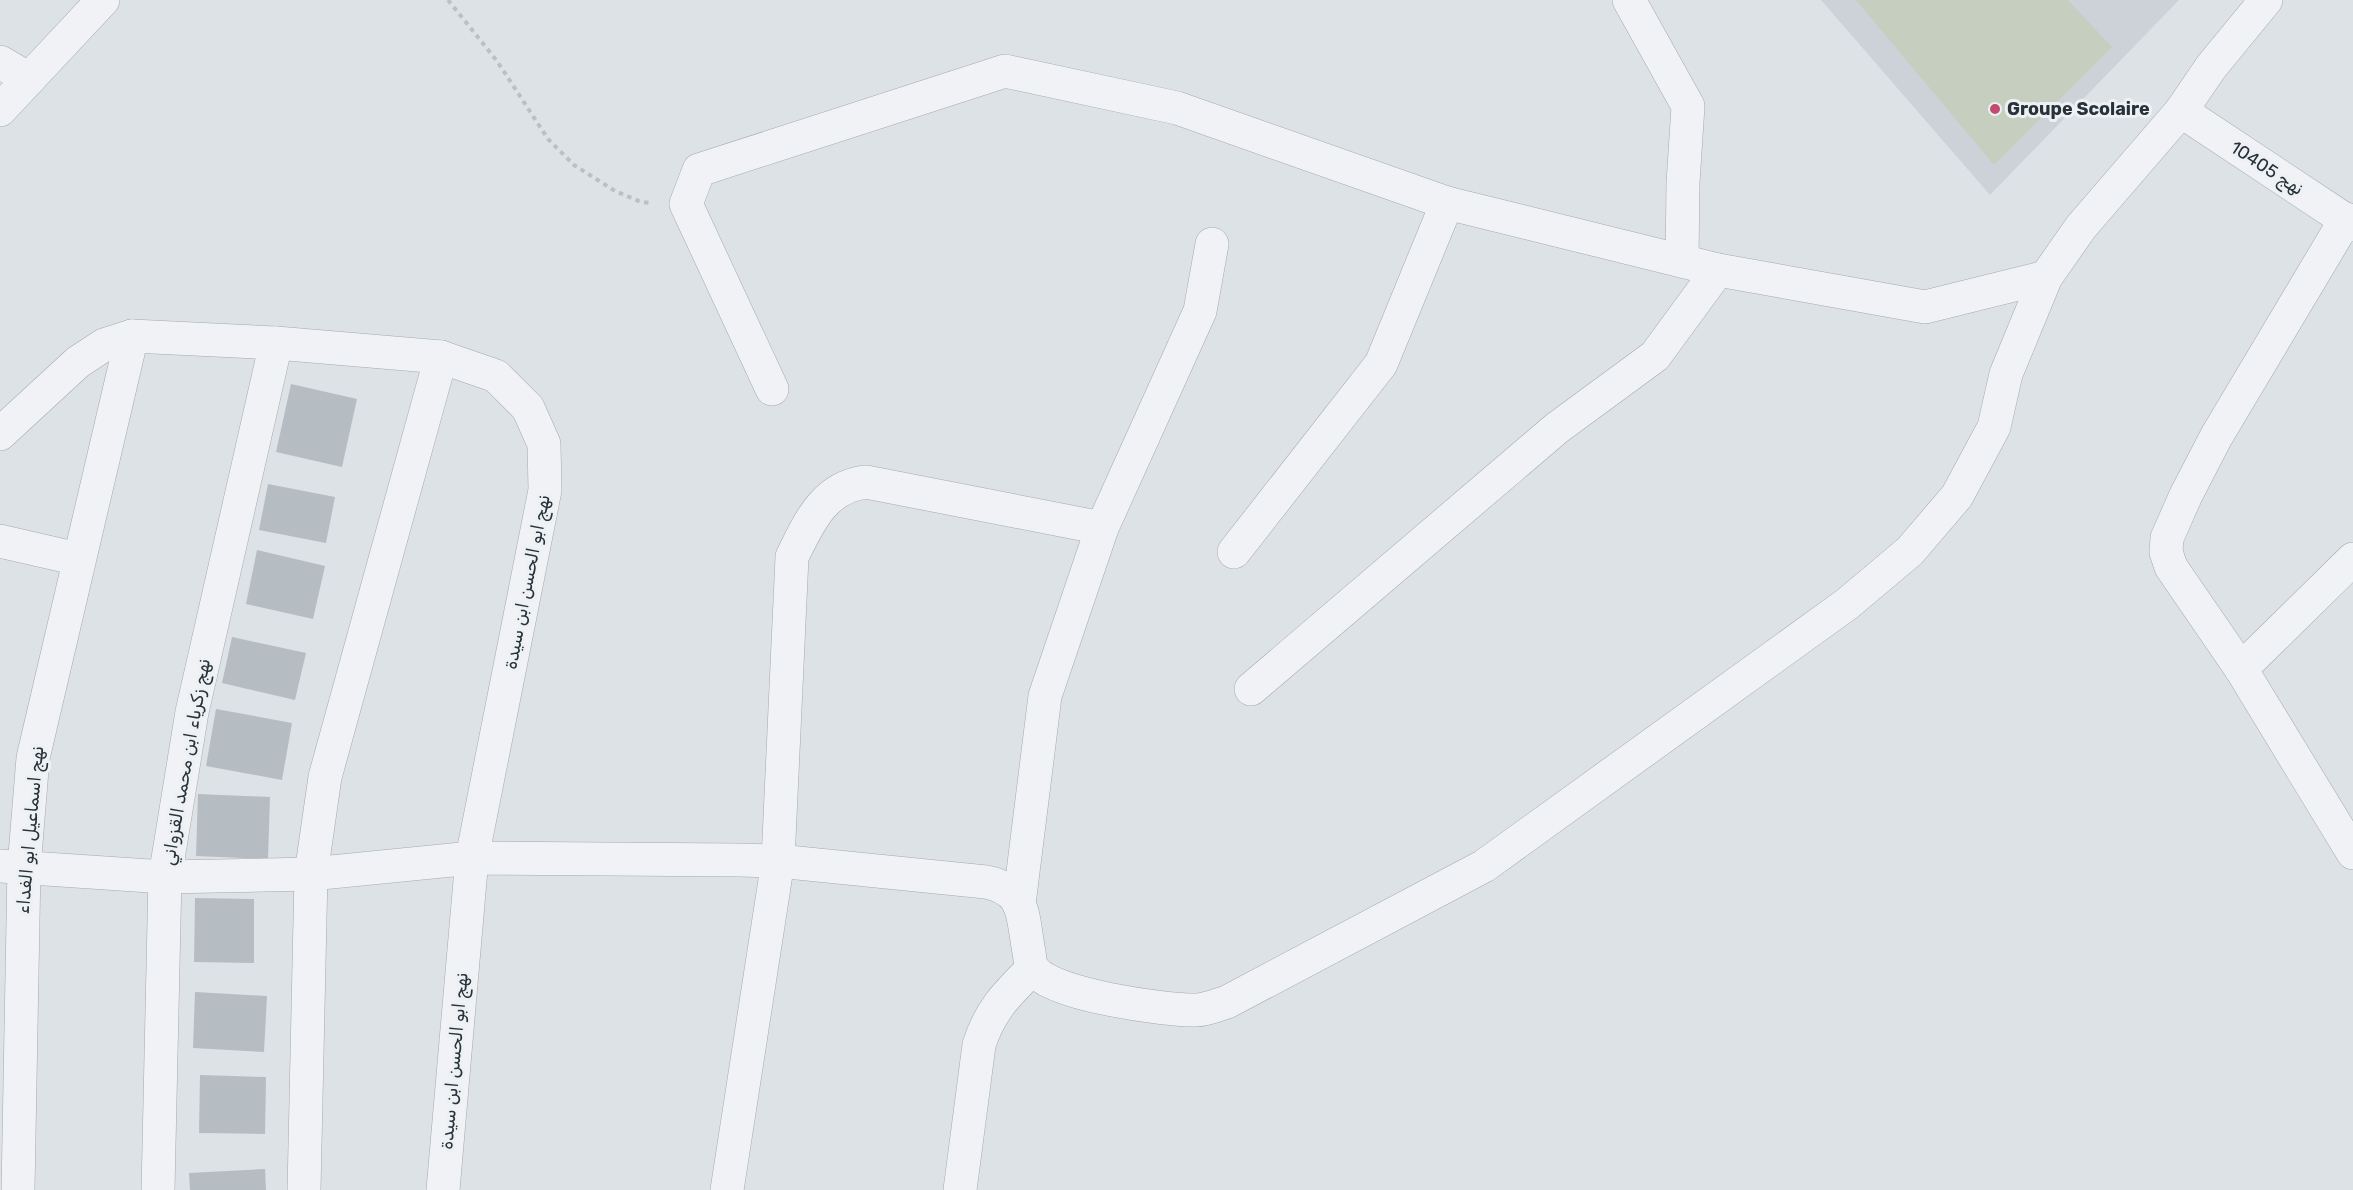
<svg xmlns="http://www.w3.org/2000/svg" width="2353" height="1190" viewBox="0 0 2353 1190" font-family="Rubik,Cairo,sans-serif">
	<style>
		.built { fill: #ccd2d7 }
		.green { fill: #c6cfbf }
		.building { fill: #b5bcc2 }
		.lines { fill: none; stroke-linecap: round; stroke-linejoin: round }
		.street-casing { stroke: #a3aaaf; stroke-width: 34 }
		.path { stroke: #bcc0c5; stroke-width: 4; stroke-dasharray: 4.5 4.5; stroke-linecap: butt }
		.street { stroke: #f0f2f5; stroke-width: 33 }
		.poi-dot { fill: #c24b70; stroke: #edf1f4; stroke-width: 2 }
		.labels { text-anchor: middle; stroke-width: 6; stroke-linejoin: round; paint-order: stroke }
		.poi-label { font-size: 18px; font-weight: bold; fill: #28323b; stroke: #edf1f4; text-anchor: start }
		.street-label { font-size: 18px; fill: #28323b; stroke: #edf1f4 }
	</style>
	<rect width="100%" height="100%" fill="#dde2e6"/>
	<!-- built -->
	<polygon class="built" points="1821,0 2179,0 1990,195"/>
	<!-- green -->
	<polygon class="green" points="1856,0 2068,0 2112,47 1994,165"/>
	<!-- building -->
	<g class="building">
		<polygon points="291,384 357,399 342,467 276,452"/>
		<polygon points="268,484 335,497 326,543 259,530"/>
		<polygon points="257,550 325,566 313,619 246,604"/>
		<polygon points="232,637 306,653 295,700 222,683"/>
		<polygon points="216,709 292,723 282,780 206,766"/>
		<polygon points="198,794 270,797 268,859 196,856"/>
		<polygon points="195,898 254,899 254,963 194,962"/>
		<polygon points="195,992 267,996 264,1052 193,1048"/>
		<polygon points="200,1075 266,1077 265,1134 199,1133"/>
		<polygon points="265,1169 266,1190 190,1190 189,1173"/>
	</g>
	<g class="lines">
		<defs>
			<g id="street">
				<polyline points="1629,0 1688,106 1683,183 1682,261"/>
				<polyline points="0,62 29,79"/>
				<polyline points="0,110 103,0"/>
				<polyline points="2181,111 2353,225"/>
				<polyline points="2346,219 2216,437 2186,495 2167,538 2166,552 2171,567 2241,669 2353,853"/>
				<polyline points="772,389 686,204 699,170 1005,71 1177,108 1447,203 1718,270 1925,307 2046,277"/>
				<polyline points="0,434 78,362 104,345 132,336 276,343 441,357 496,376 528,408 544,444 545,490 472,858 443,1190"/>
				<polyline points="0,541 78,559"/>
				<polyline points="1234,552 1381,364 1447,203"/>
				<polyline points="2241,669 2353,559"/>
				<polyline points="1251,689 1557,428 1655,356 1718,270"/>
				<path d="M0,866l165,11 146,-3 161,-16 268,2 38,1 208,21c41,8 36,35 43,70 1,6 1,14 5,18 18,25 129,40 162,40 10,0 21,-5 31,-8l257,-136 363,-262 63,-53 47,-55 37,-69 12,-53 40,-97 35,-50 100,-116 30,-44 55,-67"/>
				<polyline points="1019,904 1045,696 1102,528 1200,311 1212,244"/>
				<polyline points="18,1190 24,867 33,758 132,336"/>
				<polyline points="158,1190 165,877 192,712 276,343"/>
				<polyline points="304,1190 311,874 325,777 441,357"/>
				<path d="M727,1190l51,-329 14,-304c17,-35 32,-70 74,-75l236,46"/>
				<path d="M960,1190l19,-145c11,-35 28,-51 53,-76"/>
			</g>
		</defs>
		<!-- street casing -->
		<use href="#street" class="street-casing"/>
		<!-- path -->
		<polyline class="path" points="448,0 497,61 548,139 574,165 615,191 641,202 652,203"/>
		<!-- street -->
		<use href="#street" class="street"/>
	</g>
	<!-- markers -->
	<circle class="poi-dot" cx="1995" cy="109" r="6"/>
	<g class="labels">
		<!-- poi labels -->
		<g class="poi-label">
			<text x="2007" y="115">Groupe Scolaire</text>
		</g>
		<!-- street labels -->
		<g class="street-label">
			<text transform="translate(2267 168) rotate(33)" y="6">نهج 10405</text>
			<text transform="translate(527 582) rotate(-79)" y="6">نهج ابو الحسن ابن سيدة</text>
			<text transform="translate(186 762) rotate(-80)" y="6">نهج زكرياء ابن محمد القزواني</text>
			<text transform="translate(30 830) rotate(-85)" y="6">نهج اسماعيل ابو الفداء</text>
			<text transform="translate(454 1061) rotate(-85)" y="6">نهج ابو الحسن ابن سيدة</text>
		</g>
	</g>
</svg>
